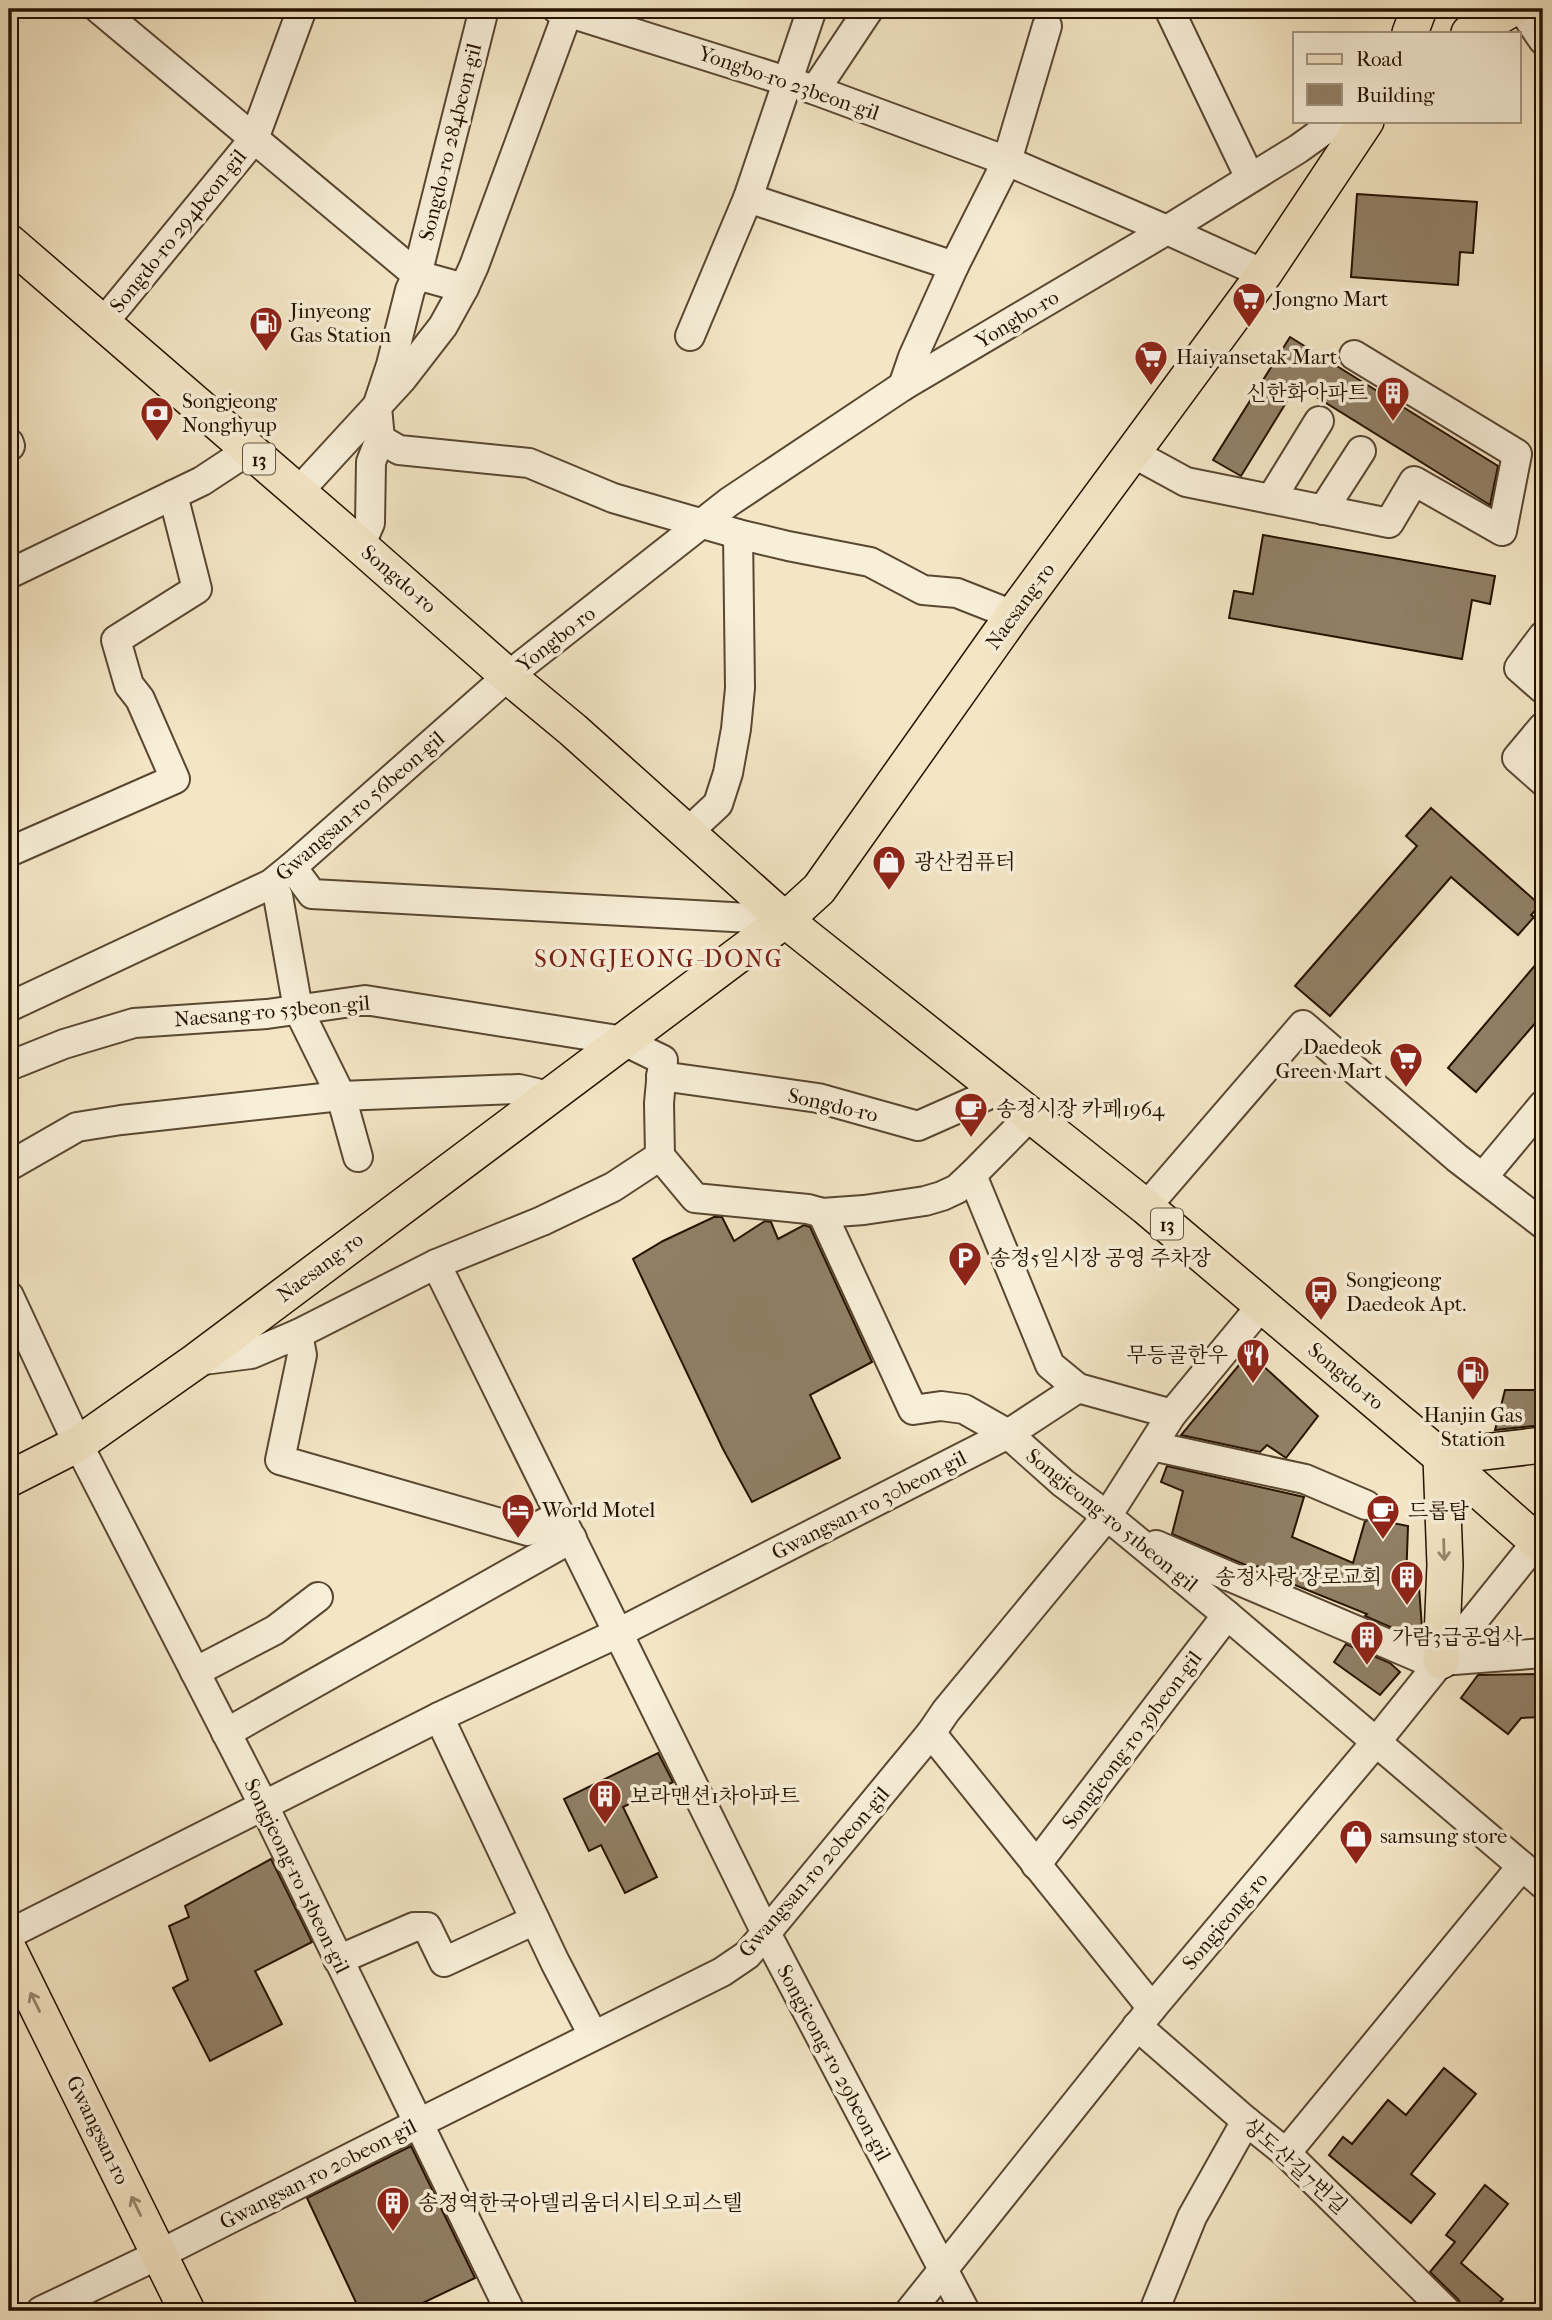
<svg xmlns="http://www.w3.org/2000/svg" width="1552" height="2320" viewBox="0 0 1552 2320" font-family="'IM FELL French Canon','Noto Serif KR',serif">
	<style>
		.building { fill: #918066; stroke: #251200; stroke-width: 2 }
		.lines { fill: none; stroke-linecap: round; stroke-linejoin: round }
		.minor-casing { stroke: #594731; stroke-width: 32 }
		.major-casing { stroke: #251200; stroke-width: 38 }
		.minor { stroke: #f8efd9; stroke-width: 28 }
		.major { stroke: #f4e6c5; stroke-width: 35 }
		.oneway { stroke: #97876c }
		.labels { text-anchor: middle; stroke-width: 7; stroke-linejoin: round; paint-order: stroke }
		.shield { fill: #f8efd9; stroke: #645441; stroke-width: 2 }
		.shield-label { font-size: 19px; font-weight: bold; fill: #251200 }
		.street-label { font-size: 21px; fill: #251200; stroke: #f8efd9 }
		.poi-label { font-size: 21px; fill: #251200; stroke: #f8efd9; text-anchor: start }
		.quarter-label { font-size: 24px; letter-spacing: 2px; fill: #7a1f14; stroke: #f8efd9 }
	</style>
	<rect width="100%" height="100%" fill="#f4e6c5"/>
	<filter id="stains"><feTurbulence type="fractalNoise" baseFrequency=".00286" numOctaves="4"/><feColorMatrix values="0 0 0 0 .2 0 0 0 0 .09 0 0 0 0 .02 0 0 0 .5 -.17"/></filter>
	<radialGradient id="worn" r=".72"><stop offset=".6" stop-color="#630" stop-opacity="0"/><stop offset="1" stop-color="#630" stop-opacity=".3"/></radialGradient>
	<!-- building -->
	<g class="building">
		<polygon points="1357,194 1477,202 1473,253 1460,252 1458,285 1351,277"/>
		<polygon points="1290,337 1498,466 1490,505 1297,385 1241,476 1213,460"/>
		<polygon points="1263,535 1495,576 1490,604 1472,600 1462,659 1229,618 1234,591 1253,594"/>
		<polygon points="1431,808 1540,905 1531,915 1534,917 1518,935 1451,877 1330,1016 1295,986 1417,846 1406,836"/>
		<polygon points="1543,956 1543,1014 1476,1092 1448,1068"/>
		<polygon points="714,1217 722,1217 734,1241 765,1221 771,1222 778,1239 804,1225 810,1227 872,1362 810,1395 840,1458 752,1502 723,1449 633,1259 663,1241"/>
		<polygon points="1249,1353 1318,1416 1286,1458 1267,1445 1260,1452 1181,1435"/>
		<polygon points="1505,1390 1543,1390 1543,1425 1495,1430"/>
		<polygon points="1167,1466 1304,1497 1292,1537 1353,1563 1365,1521 1373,1519 1408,1526 1406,1582 1419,1587 1422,1628 1413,1637 1365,1616 1367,1614 1270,1575 1273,1567 1248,1566 1172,1534 1183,1491 1161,1482"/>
		<polygon points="1346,1644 1390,1663 1400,1672 1380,1695 1334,1662"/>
		<polygon points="1543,1674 1543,1717 1521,1718 1508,1734 1461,1698 1478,1675"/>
		<polygon points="658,1753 673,1782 623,1807 657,1877 625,1893 601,1845 589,1851 564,1799"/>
		<polygon points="271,1859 312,1942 255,1971 282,2024 210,2061 173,1988 188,1980 169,1926 189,1917 185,1906"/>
		<polygon points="1444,2068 1476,2094 1411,2174 1435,2194 1411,2223 1329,2155 1343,2137 1352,2144 1388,2100 1406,2115"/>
		<polygon points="411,2146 475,2278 406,2311 360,2311 307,2198"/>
		<polygon points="1485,2185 1508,2204 1461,2263 1503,2299 1492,2311 1465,2311 1458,2299 1430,2272 1455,2242 1446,2235"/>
	</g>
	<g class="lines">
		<defs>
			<g id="minor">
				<polyline points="99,9 417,275 464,288 474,266 569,9"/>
				<polyline points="484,9 417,275 410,290 391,365 377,407 380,439 399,450 529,463 613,498 738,534 788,546 870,562 923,590 957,593 1013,615"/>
				<polyline points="557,9 815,90 1007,161 1167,230 1264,274"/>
				<polyline points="1169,9 1250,178"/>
				<polyline points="1522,9 1543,40"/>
				<polyline points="815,90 869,9"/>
				<polyline points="748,198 954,266"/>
				<polyline points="103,323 254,139 302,9"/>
				<polyline points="690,336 748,198 812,9"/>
				<polyline points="903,386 913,357 954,266 1007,161 1047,26"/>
				<polyline points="9,443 10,446"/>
				<polyline points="1131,452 1186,482 1389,523 1414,481 1502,531 1517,454 1354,355"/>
				<polyline points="298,492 402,379 443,326 464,288"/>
				<polyline points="1271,499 1319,421"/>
				<polyline points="1323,510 1361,451"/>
				<polyline points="360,546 370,523 371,462 380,439"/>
				<polyline points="9,574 202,481 249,450"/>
				<polyline points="1543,636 1519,668 1543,689"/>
				<polyline points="1543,727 1517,758 1543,781"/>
				<polyline points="688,832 718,804 728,773 736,729 740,688 738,534"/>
				<polyline points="9,852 175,779 140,699 129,685 116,640 197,589 173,495"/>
				<polyline points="292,867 312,894 785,920"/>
				<polyline points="271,884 278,896 298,1009 341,1096 358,1157"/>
				<polyline points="9,1007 271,884 292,867 508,676 729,502 903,386 1167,230 1298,149 1337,121"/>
				<polyline points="9,1066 64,1044 134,1023 267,1014 365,1000 624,1041 663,1060 659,1103 660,1156 613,1187 542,1221 436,1264 298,1334 251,1354 196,1361"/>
				<polyline points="661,1076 818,1098 918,1126 997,1091"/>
				<polyline points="660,1156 695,1198 808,1209 822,1213 864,1210 925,1201 942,1196 957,1189 972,1175 1030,1116"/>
				<polyline points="9,1166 77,1127 121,1120 341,1096 519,1089 549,1096"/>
				<polyline points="972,1175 1050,1365 1078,1388 1172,1414"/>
				<polyline points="1483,1177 1543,1105"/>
				<polyline points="1146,1207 1303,1025 1457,1158 1543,1224"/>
				<polyline points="822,1213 913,1410 941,1406 964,1409 1008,1434 1063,1483 1107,1516 1227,1615 1543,1884"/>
				<polyline points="436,1264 766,1933 965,2311"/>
				<polyline points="9,1296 78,1444 263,1804 510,2311"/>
				<polyline points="298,1334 302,1355 280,1460 528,1531 561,1515"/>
				<polyline points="1152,1446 1305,1479 1366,1505"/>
				<polyline points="1156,1545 1437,1665"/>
				<polyline points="1441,1661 1543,1653"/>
				<polyline points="195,1672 275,1630 318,1597"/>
				<polyline points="439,1717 555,1962 593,2035"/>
				<polyline points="226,1733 572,1538"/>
				<polyline points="931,1733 1152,2008"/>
				<polyline points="1036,1865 1227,1615"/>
				<polyline points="9,1934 439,1717 618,1633 1008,1434 1078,1388"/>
				<polyline points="338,1960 414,1927 427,1927 444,1962 535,1920"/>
				<polyline points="1137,2026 1246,2121 1286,2153 1446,2311"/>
				<polyline points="1286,2153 1522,1866"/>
				<polyline points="41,2311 160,2254 417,2124 722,1972 747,1955 766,1933 931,1733 946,1711 1107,1516 1172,1414 1262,1305"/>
				<polyline points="910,2311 1152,2008 1376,1742 1543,1534"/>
				<polyline points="1154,2311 1192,2217 1246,2121"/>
			</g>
			<g id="major">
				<polyline points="1410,33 1419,9"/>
				<polyline points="1469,33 1512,9"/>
				<polyline points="9,242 349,536 508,676 573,730 785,920 1146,1207 1441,1457 1543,1547"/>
				<polyline points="9,1479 78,1444 196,1361 785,920 819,889 1013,615 1264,274 1366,121"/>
				<polyline points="1441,1661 1445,1565 1441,1457 1543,1445"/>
				<polyline points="9,1950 187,2311"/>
			</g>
		</defs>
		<!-- minor casing -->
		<use href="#minor" class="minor-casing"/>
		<!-- major casing -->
		<use href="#major" class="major-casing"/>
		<!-- minor -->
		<use href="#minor" class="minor"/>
		<!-- major -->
		<use href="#major" class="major"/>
	</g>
	<!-- one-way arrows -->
	<defs><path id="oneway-shaft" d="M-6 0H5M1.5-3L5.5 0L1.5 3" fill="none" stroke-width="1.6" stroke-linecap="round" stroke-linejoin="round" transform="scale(1.75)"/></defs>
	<g class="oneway">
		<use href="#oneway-shaft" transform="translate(1444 1550) rotate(88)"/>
		<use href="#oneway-shaft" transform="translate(35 2002) rotate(-116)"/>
		<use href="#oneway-shaft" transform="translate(136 2206) rotate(-116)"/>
	</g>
	<!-- icons -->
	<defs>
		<symbol id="supermarket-pin" viewBox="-11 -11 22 30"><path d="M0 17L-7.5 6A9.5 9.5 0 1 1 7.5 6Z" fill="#8f2418" stroke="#f8efd9"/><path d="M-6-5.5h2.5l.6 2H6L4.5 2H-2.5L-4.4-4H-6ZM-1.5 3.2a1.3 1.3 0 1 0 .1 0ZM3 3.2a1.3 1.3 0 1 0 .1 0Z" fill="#fff"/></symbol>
		<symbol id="fuel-pin" viewBox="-11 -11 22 30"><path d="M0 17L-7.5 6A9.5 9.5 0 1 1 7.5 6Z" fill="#8f2418" stroke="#f8efd9"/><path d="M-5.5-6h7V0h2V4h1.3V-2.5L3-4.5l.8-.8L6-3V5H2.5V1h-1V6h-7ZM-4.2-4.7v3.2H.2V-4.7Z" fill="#fff"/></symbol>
		<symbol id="building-pin" viewBox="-11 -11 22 30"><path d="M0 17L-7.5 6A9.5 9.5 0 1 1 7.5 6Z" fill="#8f2418" stroke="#f8efd9"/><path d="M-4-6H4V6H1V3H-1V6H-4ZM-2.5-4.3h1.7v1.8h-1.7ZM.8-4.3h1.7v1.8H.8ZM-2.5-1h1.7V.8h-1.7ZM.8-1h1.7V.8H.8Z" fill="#fff"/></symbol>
		<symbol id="bank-pin" viewBox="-11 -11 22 30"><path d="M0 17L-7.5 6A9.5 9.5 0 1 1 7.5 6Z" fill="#8f2418" stroke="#f8efd9"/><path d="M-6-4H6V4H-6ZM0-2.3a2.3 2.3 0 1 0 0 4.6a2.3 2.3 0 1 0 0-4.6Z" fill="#fff"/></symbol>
		<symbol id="shop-pin" viewBox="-11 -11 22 30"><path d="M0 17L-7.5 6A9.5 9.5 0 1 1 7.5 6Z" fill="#8f2418" stroke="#f8efd9"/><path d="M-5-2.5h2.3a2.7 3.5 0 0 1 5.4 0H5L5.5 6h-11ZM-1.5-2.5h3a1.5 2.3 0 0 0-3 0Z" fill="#fff"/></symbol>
		<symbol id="cafe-pin" viewBox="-11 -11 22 30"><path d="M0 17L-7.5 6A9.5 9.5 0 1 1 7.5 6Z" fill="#8f2418" stroke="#f8efd9"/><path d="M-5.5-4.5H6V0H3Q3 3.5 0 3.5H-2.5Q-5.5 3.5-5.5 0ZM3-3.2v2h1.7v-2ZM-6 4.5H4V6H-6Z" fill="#fff"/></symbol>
		<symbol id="parking-pin" viewBox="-11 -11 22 30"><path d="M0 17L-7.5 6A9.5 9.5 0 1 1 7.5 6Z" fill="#8f2418" stroke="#f8efd9"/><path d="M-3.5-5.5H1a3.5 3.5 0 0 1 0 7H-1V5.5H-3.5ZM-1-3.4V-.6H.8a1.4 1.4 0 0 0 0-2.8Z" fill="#fff"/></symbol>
		<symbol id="bus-pin" viewBox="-11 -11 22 30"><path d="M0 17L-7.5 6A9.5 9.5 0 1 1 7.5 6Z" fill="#8f2418" stroke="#f8efd9"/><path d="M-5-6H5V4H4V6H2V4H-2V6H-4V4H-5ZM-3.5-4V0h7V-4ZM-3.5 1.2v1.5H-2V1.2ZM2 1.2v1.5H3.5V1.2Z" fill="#fff"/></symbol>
		<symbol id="restaurant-pin" viewBox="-11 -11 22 30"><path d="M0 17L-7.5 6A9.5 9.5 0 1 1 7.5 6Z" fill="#8f2418" stroke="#f8efd9"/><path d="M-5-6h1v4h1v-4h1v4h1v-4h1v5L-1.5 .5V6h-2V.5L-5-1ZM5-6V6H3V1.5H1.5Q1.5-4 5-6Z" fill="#fff"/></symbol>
		<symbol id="hotel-pin" viewBox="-11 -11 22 30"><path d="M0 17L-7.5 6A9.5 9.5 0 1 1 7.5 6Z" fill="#8f2418" stroke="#f8efd9"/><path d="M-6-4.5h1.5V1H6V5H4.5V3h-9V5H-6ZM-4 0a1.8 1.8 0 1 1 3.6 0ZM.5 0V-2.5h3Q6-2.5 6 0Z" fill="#fff"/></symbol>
	</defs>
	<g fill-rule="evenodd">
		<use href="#supermarket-pin" x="1230" y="280" width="38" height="52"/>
		<use href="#fuel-pin" x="247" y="304" width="38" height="52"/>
		<use href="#supermarket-pin" x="1132" y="338" width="38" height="52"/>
		<use href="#building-pin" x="1374" y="374" width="38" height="52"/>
		<use href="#bank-pin" x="138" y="394" width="38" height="52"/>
		<use href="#shop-pin" x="870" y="843" width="38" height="52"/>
		<use href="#supermarket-pin" x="1387" y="1040" width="38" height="52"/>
		<use href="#cafe-pin" x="952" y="1090" width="38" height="52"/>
		<use href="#parking-pin" x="946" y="1239" width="38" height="52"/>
		<use href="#bus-pin" x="1302" y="1273" width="38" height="52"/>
		<use href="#restaurant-pin" x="1234" y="1336" width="38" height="52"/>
		<use href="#fuel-pin" x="1454" y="1353" width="38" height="52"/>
		<use href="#hotel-pin" x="499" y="1491" width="38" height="52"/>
		<use href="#cafe-pin" x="1364" y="1492" width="38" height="52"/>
		<use href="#building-pin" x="1388" y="1558" width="38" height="52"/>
		<use href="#building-pin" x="1348" y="1618" width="38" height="52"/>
		<use href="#building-pin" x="586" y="1777" width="38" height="52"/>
		<use href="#shop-pin" x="1337" y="1817" width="38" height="52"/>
		<use href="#building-pin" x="374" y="2184" width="38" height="52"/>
	</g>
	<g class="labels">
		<!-- shield labels -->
		<g class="shield">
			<rect x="243" y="443.5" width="32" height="31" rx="5"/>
			<rect x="1151" y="1208.5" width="32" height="31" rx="5"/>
		</g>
		<g class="shield-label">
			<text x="259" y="466">13</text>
			<text x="1167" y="1231">13</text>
		</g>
		<!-- street labels -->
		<g class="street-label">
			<text transform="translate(789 83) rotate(19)" y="7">Yongbo-ro 23beon-gil</text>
			<text transform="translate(450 142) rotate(-76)" y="7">Songdo-ro 284beon-gil</text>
			<text transform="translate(178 231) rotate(-51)" y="7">Songdo-ro 294beon-gil</text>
			<text transform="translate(1017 319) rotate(-31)" y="7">Yongbo-ro</text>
			<text transform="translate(399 579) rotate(41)" y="7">Songdo-ro</text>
			<text transform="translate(1020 606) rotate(-54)" y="7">Naesang-ro</text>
			<text transform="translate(556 639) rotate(-38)" y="7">Yongbo-ro</text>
			<text transform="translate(360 806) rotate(-41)" y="7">Gwangsan-ro 56beon-gil</text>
			<text transform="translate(272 1011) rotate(-5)" y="7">Naesang-ro 53beon-gil</text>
			<text transform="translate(833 1105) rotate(13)" y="7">Songdo-ro</text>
			<text transform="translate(320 1267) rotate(-37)" y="7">Naesang-ro</text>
			<text transform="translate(1346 1376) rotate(40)" y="7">Songdo-ro</text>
			<text transform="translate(869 1505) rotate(-27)" y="7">Gwangsan-ro 30beon-gil</text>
			<text transform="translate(1112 1520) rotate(39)" y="7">Songjeong-ro 51beon-gil</text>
			<text transform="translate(1132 1740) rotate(-53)" y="7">Songjeong-ro 39beon-gil</text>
			<text transform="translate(814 1872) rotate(-49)" y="7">Gwangsan-ro 20beon-gil</text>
			<text transform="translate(297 1876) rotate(64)" y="7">Songjeong-ro 15beon-gil</text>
			<text transform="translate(1225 1921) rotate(-50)" y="7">Songjeong-ro</text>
			<text transform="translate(834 2063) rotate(62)" y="7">Songjeong-ro 29beon-gil</text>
			<text transform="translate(98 2130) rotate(64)" y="7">Gwangsan-ro</text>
			<text transform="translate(1295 2166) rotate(42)" y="7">상도산길7번길</text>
			<text transform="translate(318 2174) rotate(-27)" y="7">Gwangsan-ro 20beon-gil</text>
		</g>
		<!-- poi labels -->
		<g class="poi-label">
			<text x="1274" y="306">Jongno Mart</text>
			<text x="290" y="318">Jinyeong<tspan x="290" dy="24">Gas Station</tspan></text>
			<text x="1176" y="364">Haiyansetak Mart</text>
			<text x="1368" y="400" text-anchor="end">신한화아파트</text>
			<text x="182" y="408">Songjeong<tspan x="182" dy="24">Nonghyup</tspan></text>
			<text x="914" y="869">광산컴퓨터</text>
			<text x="1382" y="1054" text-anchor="end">Daedeok<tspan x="1382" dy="24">Green Mart</tspan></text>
			<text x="996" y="1116">송정시장 카페1964</text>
			<text x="990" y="1265">송정5일시장 공영 주차장</text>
			<text x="1346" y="1287">Songjeong<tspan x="1346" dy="24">Daedeok Apt.</tspan></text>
			<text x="1228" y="1362" text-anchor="end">무등골한우</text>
			<text x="1473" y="1422" text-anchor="middle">Hanjin Gas<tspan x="1473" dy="24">Station</tspan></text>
			<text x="542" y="1517">World Motel</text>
			<text x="1408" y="1518">드롭탑</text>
			<text x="1382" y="1584" text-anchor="end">송정사랑 장로교회</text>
			<text x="1392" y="1644">가람3급공업사</text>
			<text x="630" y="1803">보라맨션1차아파트</text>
			<text x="1380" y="1843">samsung store</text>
			<text x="418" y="2210">송정역한국아델리움더시티오피스텔</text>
		</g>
		<!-- quarter labels -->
		<g class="quarter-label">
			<text x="659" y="967">SONGJEONG-DONG</text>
		</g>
	</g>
	<!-- margin -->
	<rect width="1552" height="2320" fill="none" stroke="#f4e6c5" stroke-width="35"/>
	<rect x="10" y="10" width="1531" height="2299" fill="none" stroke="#251200" stroke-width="3.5"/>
	<rect x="18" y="18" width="1517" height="2285" fill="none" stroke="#251200" stroke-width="2"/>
	<!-- legend -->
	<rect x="1293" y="32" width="228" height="91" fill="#f8efd9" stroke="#a49782" stroke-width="2"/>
	<rect x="1307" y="54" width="35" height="10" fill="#f4e6c5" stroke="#a49782" stroke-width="2"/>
	<text x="1356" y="66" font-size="21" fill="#251200">Road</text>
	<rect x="1307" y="84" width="35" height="21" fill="#918066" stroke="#a49782" stroke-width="2"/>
	<text x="1356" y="102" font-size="21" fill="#251200">Building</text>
	<rect width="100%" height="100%" filter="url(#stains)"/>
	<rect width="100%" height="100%" fill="url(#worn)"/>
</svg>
